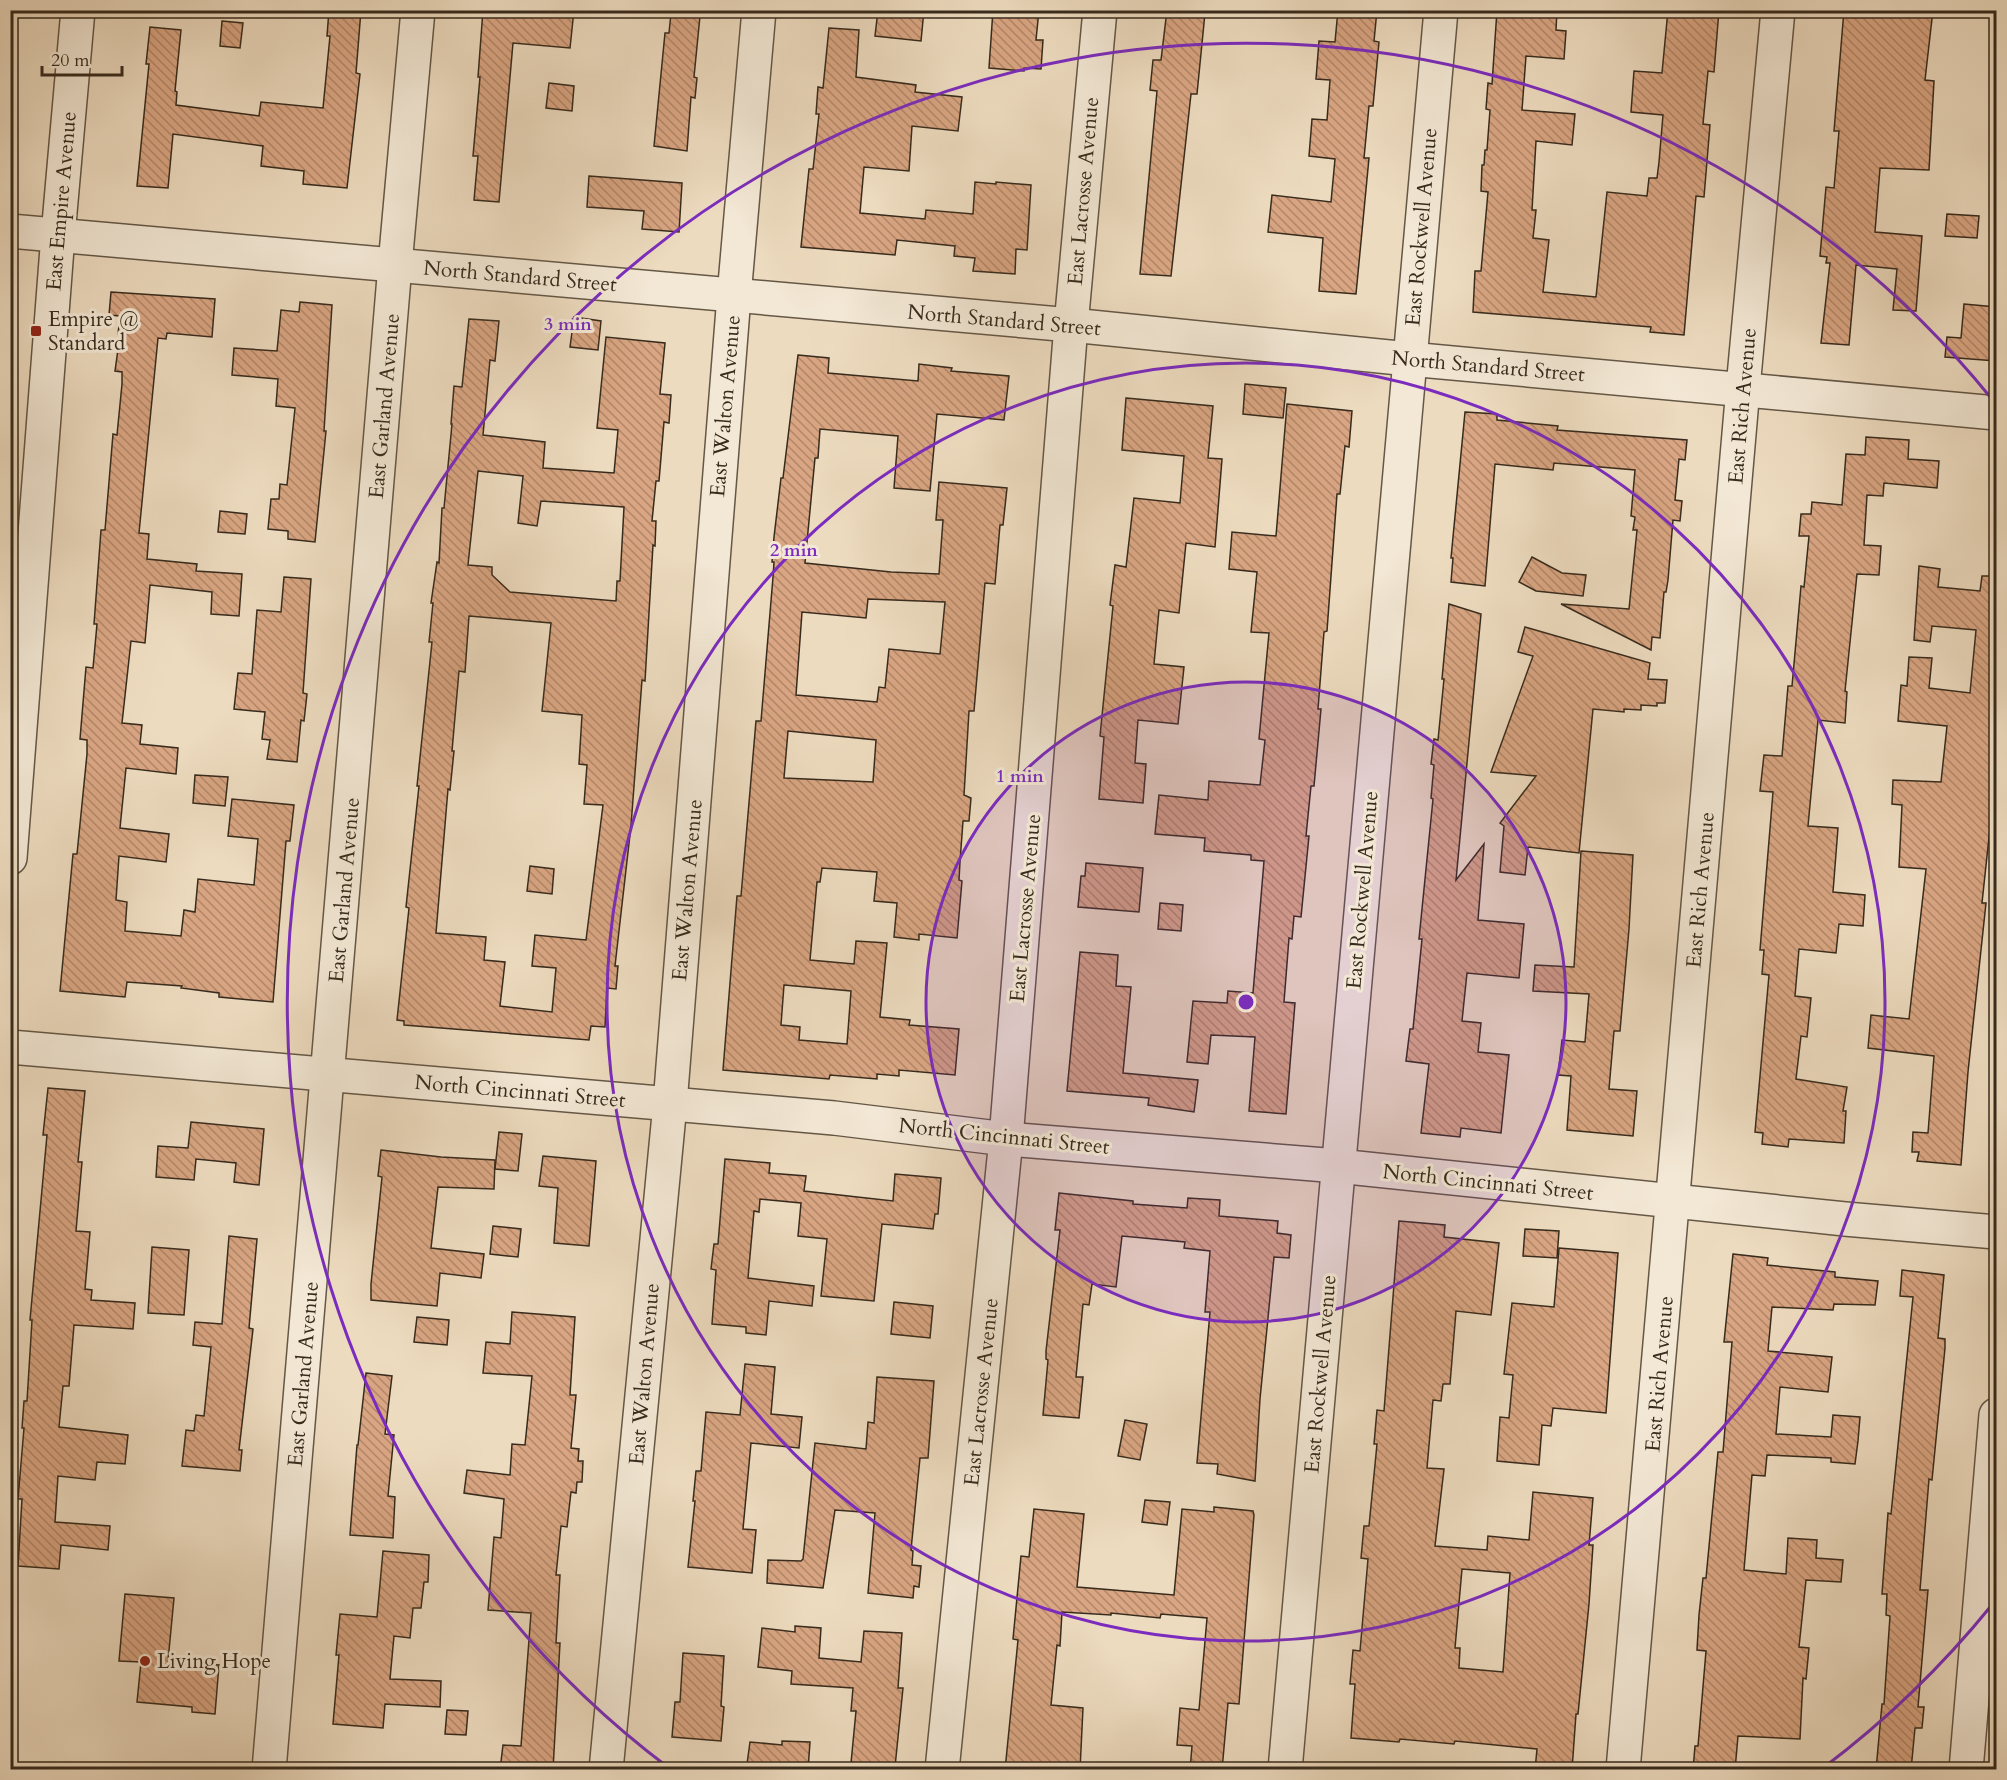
<svg xmlns="http://www.w3.org/2000/svg" width="2007" height="1780" viewBox="0 0 2007 1780" font-family="Cardo,serif">
	<style>
		.building { fill: url(#building-back-hatch); stroke: #372b1d; stroke-width: 1.5; fill-rule: evenodd }
		.lines { fill: none; stroke-linecap: round; stroke-linejoin: round }
		.minor-casing { stroke: #645746; stroke-width: 36 }
		.minor { stroke: #f3e8d5; stroke-width: 33 }
		.ring { fill: none; stroke: #7b2cbf; stroke-width: 3 }
		.poi-dot { fill: #8f2418; stroke: #f3e8d5; stroke-width: 2 }
		.labels { text-anchor: middle; stroke-width: 6; stroke-linejoin: round; paint-order: stroke }
		.street-label { font-size: 21px; fill: #372b1d; stroke: #f3e8d5 }
		.poi-label { font-size: 21px; fill: #372b1d; stroke: #f3e8d5; text-anchor: start }
		.centre { fill: #7b2cbf; stroke: #f3e8d5; stroke-width: 3 }
		.ring-label { font-size: 18px; text-anchor: middle; font-weight: bold; fill: #7b2cbf; stroke: #f3e8d5; stroke-width: 6; stroke-linejoin: round; paint-order: stroke }
	</style>
	<defs>
		<pattern id="building-back-hatch" width="6" height="6" patternUnits="userSpaceOnUse" patternTransform="scale(1.5)"><rect width="6" height="6" fill="#d9a582"/><path d="M-1 5l2 2M0 0l6 6M5-1l2 2" fill="none" stroke="#b1876a"/></pattern>
	</defs>
	<rect width="100%" height="100%" fill="#eddbbf"/>
	<filter id="stains"><feTurbulence type="fractalNoise" baseFrequency=".00333" numOctaves="4"/><feColorMatrix values="0 0 0 0 .2 0 0 0 0 .09 0 0 0 0 .02 0 0 0 .5 -.17"/></filter>
	<radialGradient id="worn" r=".72"><stop offset=".6" stop-color="#630" stop-opacity="0"/><stop offset="1" stop-color="#630" stop-opacity=".3"/></radialGradient>
	<!-- building -->
	<g class="building">
		<polygon points="329,10 361,10 356,73 360,74 347,188 303,184 304,171 261,166 263,146 173,134 168,188 137,186 149,64 146,64 150,27 181,30 175,91 177,92 176,105 259,116 261,102 323,108 330,36 327,36"/>
		<polygon points="483,10 574,10 570,48 513,43 499,202 474,200 478,156 473,156 480,77 478,77"/>
		<polygon points="878,10 924,10 921,41 875,36"/>
		<polygon points="993,10 1039,10 1036,40 1043,40 1041,69 1024,68 1024,71 989,68"/>
		<polygon points="1167,10 1205,13 1197,94 1191,94 1171,276 1140,274 1157,91 1150,90 1153,60 1161,60"/>
		<polygon points="1338,10 1377,10 1374,41 1379,42 1373,106 1369,106 1364,158 1369,158 1356,294 1319,291 1323,238 1268,232 1272,195 1331,202 1335,159 1309,156 1312,119 1327,120 1330,80 1316,79 1319,41 1335,42"/>
		<polygon points="1497,10 1557,10 1556,30 1566,31 1564,59 1526,56 1522,110 1575,114 1572,145 1536,141 1532,210 1536,210 1533,238 1549,240 1543,292 1596,297 1607,192 1647,196 1649,178 1657,178 1659,162 1663,115 1631,112 1634,71 1662,73 1668,10 1719,10 1714,72 1708,71 1703,124 1710,125 1704,197 1696,196 1684,335 1650,332 1651,327 1473,312 1475,271 1481,271 1488,192 1481,191 1482,165 1484,165 1485,150 1487,150 1490,110 1486,109 1488,83 1492,84"/>
		<polygon points="1844,10 1933,10 1925,80 1934,81 1929,170 1880,168 1875,232 1922,236 1916,311 1893,310 1897,269 1856,265 1849,345 1821,343 1830,263 1826,263 1827,257 1820,256 1826,187 1834,188 1839,131 1834,131"/>
		<polygon points="671,13 700,16 694,77 697,78 695,98 691,97 687,151 654,146 665,33 669,33"/>
		<polygon points="222,21 243,23 240,48 220,46"/>
		<polygon points="829,28 859,30 856,77 916,85 915,92 962,97 958,131 912,126 909,171 864,167 860,213 925,219 926,210 973,214 975,182 996,184 996,182 1031,185 1027,250 1016,249 1015,274 973,271 975,258 954,256 955,246 897,240 895,255 801,247 809,169 813,169 819,114 816,114 818,87 823,88"/>
		<polygon points="549,83 574,86 572,111 546,108"/>
		<polygon points="589,176 682,183 679,232 642,229 644,211 587,207"/>
		<polygon points="1947,214 1979,216 1977,238 1945,236"/>
		<polygon points="111,292 215,299 212,337 167,333 166,339 158,338 139,533 149,534 147,559 197,564 196,571 242,574 239,616 211,614 212,592 150,585 145,643 131,641 122,723 142,725 140,744 178,748 176,774 126,768 120,828 169,834 166,862 119,856 116,900 127,902 125,931 181,936 184,910 195,912 198,879 254,885 258,839 228,836 232,799 294,805 290,841 286,841 273,1002 219,997 219,993 181,988 182,986 127,982 125,997 60,991 73,854 77,854 87,754 87,740 80,739 86,667 93,668 97,624 94,624 101,530 105,530 113,434 117,435 122,384 122,372 115,371 120,335 118,334 120,316 109,315"/>
		<polygon points="300,302 332,305 324,431 326,431 315,542 288,539 288,531 268,529 271,499 279,499 280,484 287,485 295,408 276,406 278,379 232,375 234,348 277,351 281,310 299,312"/>
		<polygon points="1964,304 1996,307 1996,361 1945,357 1947,337 1961,338"/>
		<polygon points="574,317 601,321 598,350 570,347"/>
		<path d="M469,319l30,2 -4,40 -5,-1 -7,75 62,7 -2,26 71,5 4,-43 -21,-2 9,-91 59,6 -5,51 11,1 -2,28 -5,-1 -5,59h-3l-4,40h4l-1,25 -2,-1 -8,136 -3,-1 -11,146 -16,140h3l-2,23 -9,-1 -2,39 -14,-1 -2,14 -185,-15v-4l-7,-1 12,-112 -3,-1 13,-121h-2l15,-144h-3l4,-39h-2l6,-41 2,1 3,-55h2l8,-84h-1l3,-38 8,1zM478,471l45,5 -5,47 19,3 4,-25 83,6 -4,74h-3l-1,20 -106,-9 -18,-17v-8l-24,-2zM469,616l82,7 -9,88 40,4 -3,49 8,1 -3,39 19,1 -17,135 -51,-5 -3,31 24,2 -4,44 -52,-6 5,-44 -21,-2 2,-23 -50,-4 12,-144 2,1 4,-39h-2l7,-80 6,1z"/>
		<path d="M798,355l31,3 -1,15 90,8 1,-17 33,4 -1,3 58,5 -5,44 -67,-6 -7,77 -36,-3 4,-52 -78,-7 -2,29h-3l-10,105 86,9 48,2 4,-54h-7l3,-38 68,6 -4,37h-3l-5,59 -10,-1 -11,128h-5l-5,84 7,3 -2,23h-6l-3,41 -1,18 3,1 -5,57 -38,-4v6l-25,-3 3,-34 -23,-2 3,-29 -55,-4 -2,14h-3l-7,78 44,4 2,-23 31,2 -7,74 30,3 -1,5 50,4 -4,46 -56,-5v6l-22,-2v5l-47,-4 -1,4 -106,-9 14,-174h4l15,-175h5l12,-144 1,-15h-2l2,-25 7,-59h2zM868,599l77,3 -5,52 -51,-5 -4,39 -6,-1 -2,15 -81,-7 6,-83 64,6zM788,731l88,9 -3,42 -89,-4zM784,985l67,6 -4,53 -48,-4 1,-13 -19,-2z"/>
		<polygon points="1245,384 1286,388 1283,418 1243,414"/>
		<polygon points="1126,398 1213,406 1208,458 1222,459 1215,547 1186,543 1179,613 1159,610 1154,664 1184,667 1178,724 1138,720 1135,763 1146,764 1143,803 1099,799 1104,737 1100,736 1113,606 1110,605 1115,565 1126,567 1134,498 1180,503 1184,456 1122,450"/>
		<polygon points="1287,404 1352,411 1349,447 1345,446 1340,494 1337,494 1327,631 1324,632 1318,709 1321,709 1314,786 1311,786 1306,836 1309,836 1301,917 1294,916 1292,939 1289,938 1284,1002 1295,1003 1286,1114 1249,1111 1255,1037 1211,1035 1208,1064 1187,1062 1193,1001 1227,1003 1228,991 1253,993 1264,861 1251,860 1251,855 1204,851 1205,838 1155,834 1159,795 1208,800 1209,781 1260,785 1265,740 1259,739 1269,633 1251,632 1257,572 1229,569 1232,532 1276,536"/>
		<polygon points="1465,412 1497,414 1497,420 1558,426 1557,430 1687,440 1685,460 1679,459 1675,500 1682,501 1680,521 1673,520 1668,580 1666,592 1664,592 1660,638 1652,637 1651,650 1561,604 1629,609 1637,530 1633,530 1635,517 1631,516 1635,470 1554,463 1553,470 1495,464 1485,586 1451,582 1453,558 1451,558"/>
		<polygon points="1866,437 1909,440 1908,459 1939,461 1937,488 1884,483 1883,496 1867,495 1864,545 1881,546 1879,575 1857,574 1845,691 1847,692 1845,723 1818,720 1808,826 1838,828 1833,892 1865,895 1863,926 1839,924 1836,953 1799,949 1795,996 1811,998 1807,1037 1801,1036 1796,1079 1847,1087 1843,1111 1846,1111 1844,1143 1789,1139 1788,1147 1762,1144 1763,1133 1755,1132 1769,975 1762,974 1764,950 1760,950 1773,792 1760,791 1764,755 1782,756 1788,686 1792,686 1801,586 1804,587 1809,536 1799,536 1801,514 1811,514 1812,502 1842,505 1846,454 1865,455"/>
		<polygon points="220,511 247,514 245,534 218,532"/>
		<polygon points="1532,557 1562,573 1586,575 1583,596 1536,591 1519,582"/>
		<polygon points="1919,566 1940,569 1938,587 1980,591 1982,576 1996,576 1996,800 1993,800 1982,903 1986,903 1968,1072 1961,1165 1917,1161 1919,1152 1912,1152 1913,1132 1928,1133 1934,1056 1868,1048 1871,1015 1909,1019 1926,869 1899,867 1902,805 1892,804 1893,780 1941,782 1947,726 1898,721 1901,685 1907,686 1909,657 1932,658 1929,688 1970,693 1976,630 1932,626 1930,642 1914,640"/>
		<polygon points="284,577 311,579 303,693 307,694 304,721 301,720 297,762 267,759 270,740 262,739 265,712 234,709 238,673 252,674 257,610 281,612"/>
		<polygon points="1449,604 1481,614 1456,880 1484,844 1478,920 1524,924 1519,978 1467,973 1462,1021 1481,1023 1478,1052 1509,1055 1501,1133 1461,1128 1460,1137 1421,1133 1429,1064 1406,1061 1410,1029 1413,1029 1422,939 1419,939 1433,799 1431,798 1434,765 1431,764 1434,739 1438,740 1444,679 1442,679"/>
		<polygon points="1525,627 1650,663 1648,679 1667,680 1665,703 1657,703 1657,706 1641,705 1641,710 1624,709 1624,712 1593,709 1579,853 1528,847 1525,875 1500,872 1504,826 1500,823 1536,776 1491,772 1533,656 1518,652"/>
		<polygon points="195,775 228,777 225,806 193,803"/>
		<polygon points="1581,851 1633,855 1629,929 1620,1031 1614,1031 1609,1089 1637,1091 1633,1136 1567,1130 1571,1076 1558,1075 1562,1040 1585,1042 1589,994 1533,991 1535,965 1574,967"/>
		<polygon points="1086,863 1143,868 1139,912 1078,907 1081,876 1085,876"/>
		<polygon points="530,866 554,869 552,894 527,891"/>
		<polygon points="1160,903 1183,905 1181,931 1158,929"/>
		<polygon points="1080,952 1118,955 1116,986 1131,987 1123,1073 1198,1080 1194,1112 1148,1105 1149,1098 1067,1091"/>
		<polygon points="48,1088 85,1091 78,1162 82,1162 76,1231 90,1232 85,1289 92,1290 91,1300 135,1303 133,1329 74,1325 69,1386 63,1386 59,1427 128,1435 125,1464 97,1462 95,1480 58,1476 55,1522 110,1526 108,1550 61,1545 59,1569 18,1566 22,1499 18,1499 24,1428 22,1428 24,1401 27,1401 32,1320 30,1320 47,1135 43,1135"/>
		<polygon points="191,1122 264,1129 259,1185 234,1182 236,1163 196,1159 194,1180 156,1177 158,1146 188,1148"/>
		<polygon points="499,1132 522,1134 518,1171 495,1169"/>
		<polygon points="381,1150 441,1157 495,1160 494,1189 438,1187 431,1248 484,1254 481,1278 440,1273 437,1306 371,1300 371,1284 382,1177 378,1176"/>
		<polygon points="543,1156 596,1161 589,1246 554,1243 558,1188 539,1186"/>
		<polygon points="725,1159 770,1163 769,1173 806,1176 804,1191 893,1201 895,1174 941,1178 938,1214 935,1214 933,1229 882,1224 874,1301 821,1296 827,1239 798,1236 801,1203 760,1199 759,1212 754,1211 748,1278 814,1286 812,1306 769,1301 766,1335 746,1333 746,1327 712,1324 716,1270 711,1269 714,1244 718,1244"/>
		<polygon points="1059,1193 1133,1201 1133,1204 1187,1208 1188,1198 1220,1200 1219,1216 1278,1221 1277,1233 1291,1235 1289,1258 1274,1257 1260,1399 1255,1481 1217,1474 1218,1464 1197,1463 1210,1312 1205,1312 1210,1251 1184,1248 1185,1242 1122,1236 1116,1287 1092,1284 1089,1305 1083,1304 1076,1377 1083,1377 1079,1418 1043,1415 1048,1360 1046,1359 1046,1351 1060,1230 1055,1230"/>
		<path d="M1399,1221l46,4 -1,12 55,6 -8,72 -35,-4 -6,73h-7l-2,17 -8,-1 -6,68 17,1 -9,77 52,4 1,-14 41,4 4,-48 60,6 -4,47h4l-4,59 -11,110h-2l-4,56h-37l2,-21 -82,-8 -1,3 -54,-5 -1,3 -48,-4 4,-54h-5l3,-34 7,1 8,-92 -7,-1 3,-32h5l8,-82h-3l3,-34 7,1zM1462,1569l48,4 -7,99 -44,-4 1,-20h-5z"/>
		<polygon points="493,1226 521,1229 518,1257 490,1254"/>
		<polygon points="1525,1229 1559,1231 1557,1258 1523,1256"/>
		<polygon points="229,1236 257,1239 249,1328 253,1329 239,1450 242,1450 240,1471 182,1466 186,1430 194,1431 196,1415 204,1416 211,1347 193,1345 195,1322 222,1324"/>
		<polygon points="152,1247 189,1250 184,1315 148,1313"/>
		<polygon points="1559,1248 1618,1253 1606,1413 1553,1408 1551,1426 1542,1425 1539,1465 1497,1461 1500,1417 1509,1418 1513,1375 1504,1374 1512,1303 1554,1307"/>
		<polygon points="1733,1254 1768,1258 1767,1265 1835,1272 1835,1277 1878,1281 1875,1305 1834,1304 1833,1310 1772,1307 1768,1351 1832,1357 1828,1392 1780,1387 1776,1434 1831,1437 1833,1415 1860,1417 1858,1441 1855,1464 1831,1462 1831,1458 1767,1455 1765,1476 1752,1475 1744,1570 1786,1574 1788,1538 1817,1540 1816,1558 1843,1560 1841,1582 1806,1580 1799,1647 1809,1648 1806,1679 1803,1678 1800,1739 1738,1736 1735,1770 1693,1770 1695,1746 1698,1746 1706,1651 1697,1650 1699,1615 1703,1578 1706,1578 1718,1452 1723,1452 1732,1342 1724,1342"/>
		<polygon points="1902,1270 1944,1275 1938,1338 1945,1339 1945,1348 1932,1480 1929,1479 1920,1590 1928,1590 1918,1707 1924,1707 1922,1728 1915,1728 1911,1770 1876,1770 1882,1704 1884,1704 1890,1616 1886,1615 1887,1594 1882,1594 1888,1513 1891,1514 1913,1297 1900,1296"/>
		<polygon points="894,1302 933,1306 930,1338 891,1334"/>
		<polygon points="512,1312 575,1317 570,1395 576,1395 571,1448 579,1449 578,1461 583,1461 582,1482 577,1482 576,1493 571,1492 567,1527 561,1526 556,1575 560,1575 556,1643 560,1643 553,1770 500,1770 503,1745 521,1746 531,1613 488,1610 494,1537 501,1538 504,1499 464,1493 467,1470 510,1475 512,1444 525,1445 532,1376 483,1373 486,1342 510,1344"/>
		<polygon points="417,1317 449,1320 447,1345 414,1342"/>
		<polygon points="745,1364 775,1367 771,1414 802,1417 799,1448 751,1443 743,1529 756,1530 752,1573 688,1567 695,1501 693,1501 696,1471 701,1471 706,1412 740,1415"/>
		<polygon points="366,1373 392,1376 385,1434 394,1435 388,1496 395,1497 393,1538 350,1535 357,1445 358,1445"/>
		<polygon points="877,1377 934,1381 928,1458 920,1458 911,1550 913,1551 912,1565 921,1566 919,1587 914,1586 913,1598 868,1593 875,1513 835,1510 823,1588 767,1583 768,1560 801,1561 803,1559 815,1443 866,1449 868,1422 874,1423"/>
		<polygon points="1125,1420 1147,1424 1140,1460 1118,1456"/>
		<polygon points="1145,1500 1170,1502 1167,1525 1142,1522"/>
		<polygon points="1214,1507 1253,1511 1254,1515 1239,1704 1228,1703 1222,1770 1190,1770 1192,1746 1177,1745 1180,1708 1199,1710 1207,1618 1161,1614 1160,1618 1111,1613 1111,1615 1062,1612 1060,1646 1057,1645 1051,1705 1083,1708 1080,1770 1005,1770 1018,1640 1013,1639 1021,1556 1029,1557 1034,1509 1084,1514 1077,1587 1174,1595 1182,1509 1214,1512"/>
		<polygon points="383,1551 429,1555 428,1582 424,1582 421,1608 413,1608 410,1638 394,1636 390,1679 441,1681 440,1707 385,1704 383,1728 333,1724 339,1655 336,1655 340,1614 377,1617"/>
		<polygon points="125,1594 174,1598 168,1661 219,1665 215,1714 192,1712 192,1707 137,1702 141,1662 119,1661"/>
		<polygon points="795,1626 821,1628 819,1658 861,1662 864,1631 902,1633 898,1688 903,1688 895,1767 851,1763 856,1711 851,1711 853,1688 791,1684 792,1671 758,1667 762,1628 795,1632"/>
		<polygon points="683,1653 724,1656 721,1706 724,1707 721,1741 672,1737 675,1702 680,1702"/>
		<polygon points="447,1710 468,1711 466,1735 445,1734"/>
		<polygon points="782,1741 810,1742 808,1770 747,1764 750,1742 782,1745"/>
	</g>
	<g class="lines">
		<defs>
			<g id="minor">
				<polyline points="10,231 1071,325 1409,359 1996,413"/>
				<polyline points="10,858 58,235 78,10"/>
				<polyline points="10,1047 834,1118 1006,1139 1338,1166 1845,1219 1996,1232"/>
				<polyline points="269,1770 395,265 418,10"/>
				<polyline points="606,1770 670,1104 734,296 759,10"/>
				<polyline points="942,1770 1006,1139 1071,325 1100,10"/>
				<polyline points="1285,1770 1441,10"/>
				<polyline points="1623,1770 1743,388 1778,10"/>
				<polyline points="1966,1770 1996,1415"/>
			</g>
		</defs>
		<!-- minor casing -->
		<use href="#minor" class="minor-casing"/>
		<!-- minor -->
		<use href="#minor" class="minor"/>
	</g>
	<!-- distance rings -->
	<circle cx="1246" cy="1002" r="320" fill="#7b2cbf" fill-opacity=".12"/>
	<g class="ring">
		<circle cx="1246" cy="1002" r="320"/>
		<circle cx="1246" cy="1002" r="639"/>
		<path d="M1991 1606A959 959 0 0 1 1823 1768M669 1768A959 959 0 1 1 1991 398"/>
	</g>
	<!-- markers -->
	<g class="poi-dot">
		<rect x="30" y="325" width="12" height="12" rx="3"/>
		<circle cx="145" cy="1661" r="6"/>
	</g>
	<g class="labels">
		<!-- street labels -->
		<g class="street-label">
			<text transform="translate(1083 191) rotate(-85)" y="7">East Lacrosse Avenue</text>
			<text transform="translate(61 201) rotate(-85)" y="7">East Empire Avenue</text>
			<text transform="translate(1421 227) rotate(-85)" y="7">East Rockwell Avenue</text>
			<text transform="translate(520 276) rotate(5)" y="7">North Standard Street</text>
			<text transform="translate(1004 320) rotate(5)" y="7">North Standard Street</text>
			<text transform="translate(1488 366) rotate(5)" y="7">North Standard Street</text>
			<text transform="translate(384 406) rotate(-85)" y="7">East Garland Avenue</text>
			<text transform="translate(725 406) rotate(-85)" y="7">East Walton Avenue</text>
			<text transform="translate(1742 406) rotate(-85)" y="7">East Rich Avenue</text>
			<text transform="translate(344 890) rotate(-85)" y="7">East Garland Avenue</text>
			<text transform="translate(687 890) rotate(-85)" y="7">East Walton Avenue</text>
			<text transform="translate(1362 890) rotate(-85)" y="7">East Rockwell Avenue</text>
			<text transform="translate(1700 890) rotate(-85)" y="7">East Rich Avenue</text>
			<text transform="translate(1025 908) rotate(-85)" y="7">East Lacrosse Avenue</text>
			<text transform="translate(520 1091) rotate(5)" y="7">North Cincinnati Street</text>
			<text transform="translate(1004 1136) rotate(6)" y="7">North Cincinnati Street</text>
			<text transform="translate(1488 1182) rotate(6)" y="7">North Cincinnati Street</text>
			<text transform="translate(303 1374) rotate(-85)" y="7">East Garland Avenue</text>
			<text transform="translate(644 1374) rotate(-85)" y="7">East Walton Avenue</text>
			<text transform="translate(1320 1374) rotate(-85)" y="7">East Rockwell Avenue</text>
			<text transform="translate(1659 1374) rotate(-85)" y="7">East Rich Avenue</text>
			<text transform="translate(981 1392) rotate(-84)" y="7">East Lacrosse Avenue</text>
		</g>
		<!-- poi labels -->
		<g class="poi-label">
			<text x="48" y="326">Empire @<tspan x="48" dy="24">Standard</tspan></text>
			<text x="157" y="1668">Living Hope</text>
		</g>
	</g>
	<circle cx="1246" cy="1002" r="9" class="centre"/>
	<g class="ring-label">
		<text x="568" y="330">3 min</text>
		<text x="794" y="556">2 min</text>
		<text x="1020" y="782">1 min</text>
	</g>
	<!-- margin -->
	<rect width="2007" height="1780" fill="none" stroke="#eddbbf" stroke-width="36"/>
	<rect x="12" y="12" width="1983" height="1756" fill="none" stroke="#372b1d" stroke-width="3"/>
	<rect x="18" y="18" width="1971" height="1744" fill="none" stroke="#372b1d" stroke-width="1.5"/>
	<!-- scale -->
	<path d="M42 66v9h80v-9" fill="none" stroke="#372b1d" stroke-width="3"/>
	<text x="51" y="66" font-size="18" fill="#372b1d" stroke="#f3e8d5" stroke-width="4.5" paint-order="stroke">20 m</text>
	<rect width="100%" height="100%" filter="url(#stains)"/>
	<rect width="100%" height="100%" fill="url(#worn)"/>
</svg>
